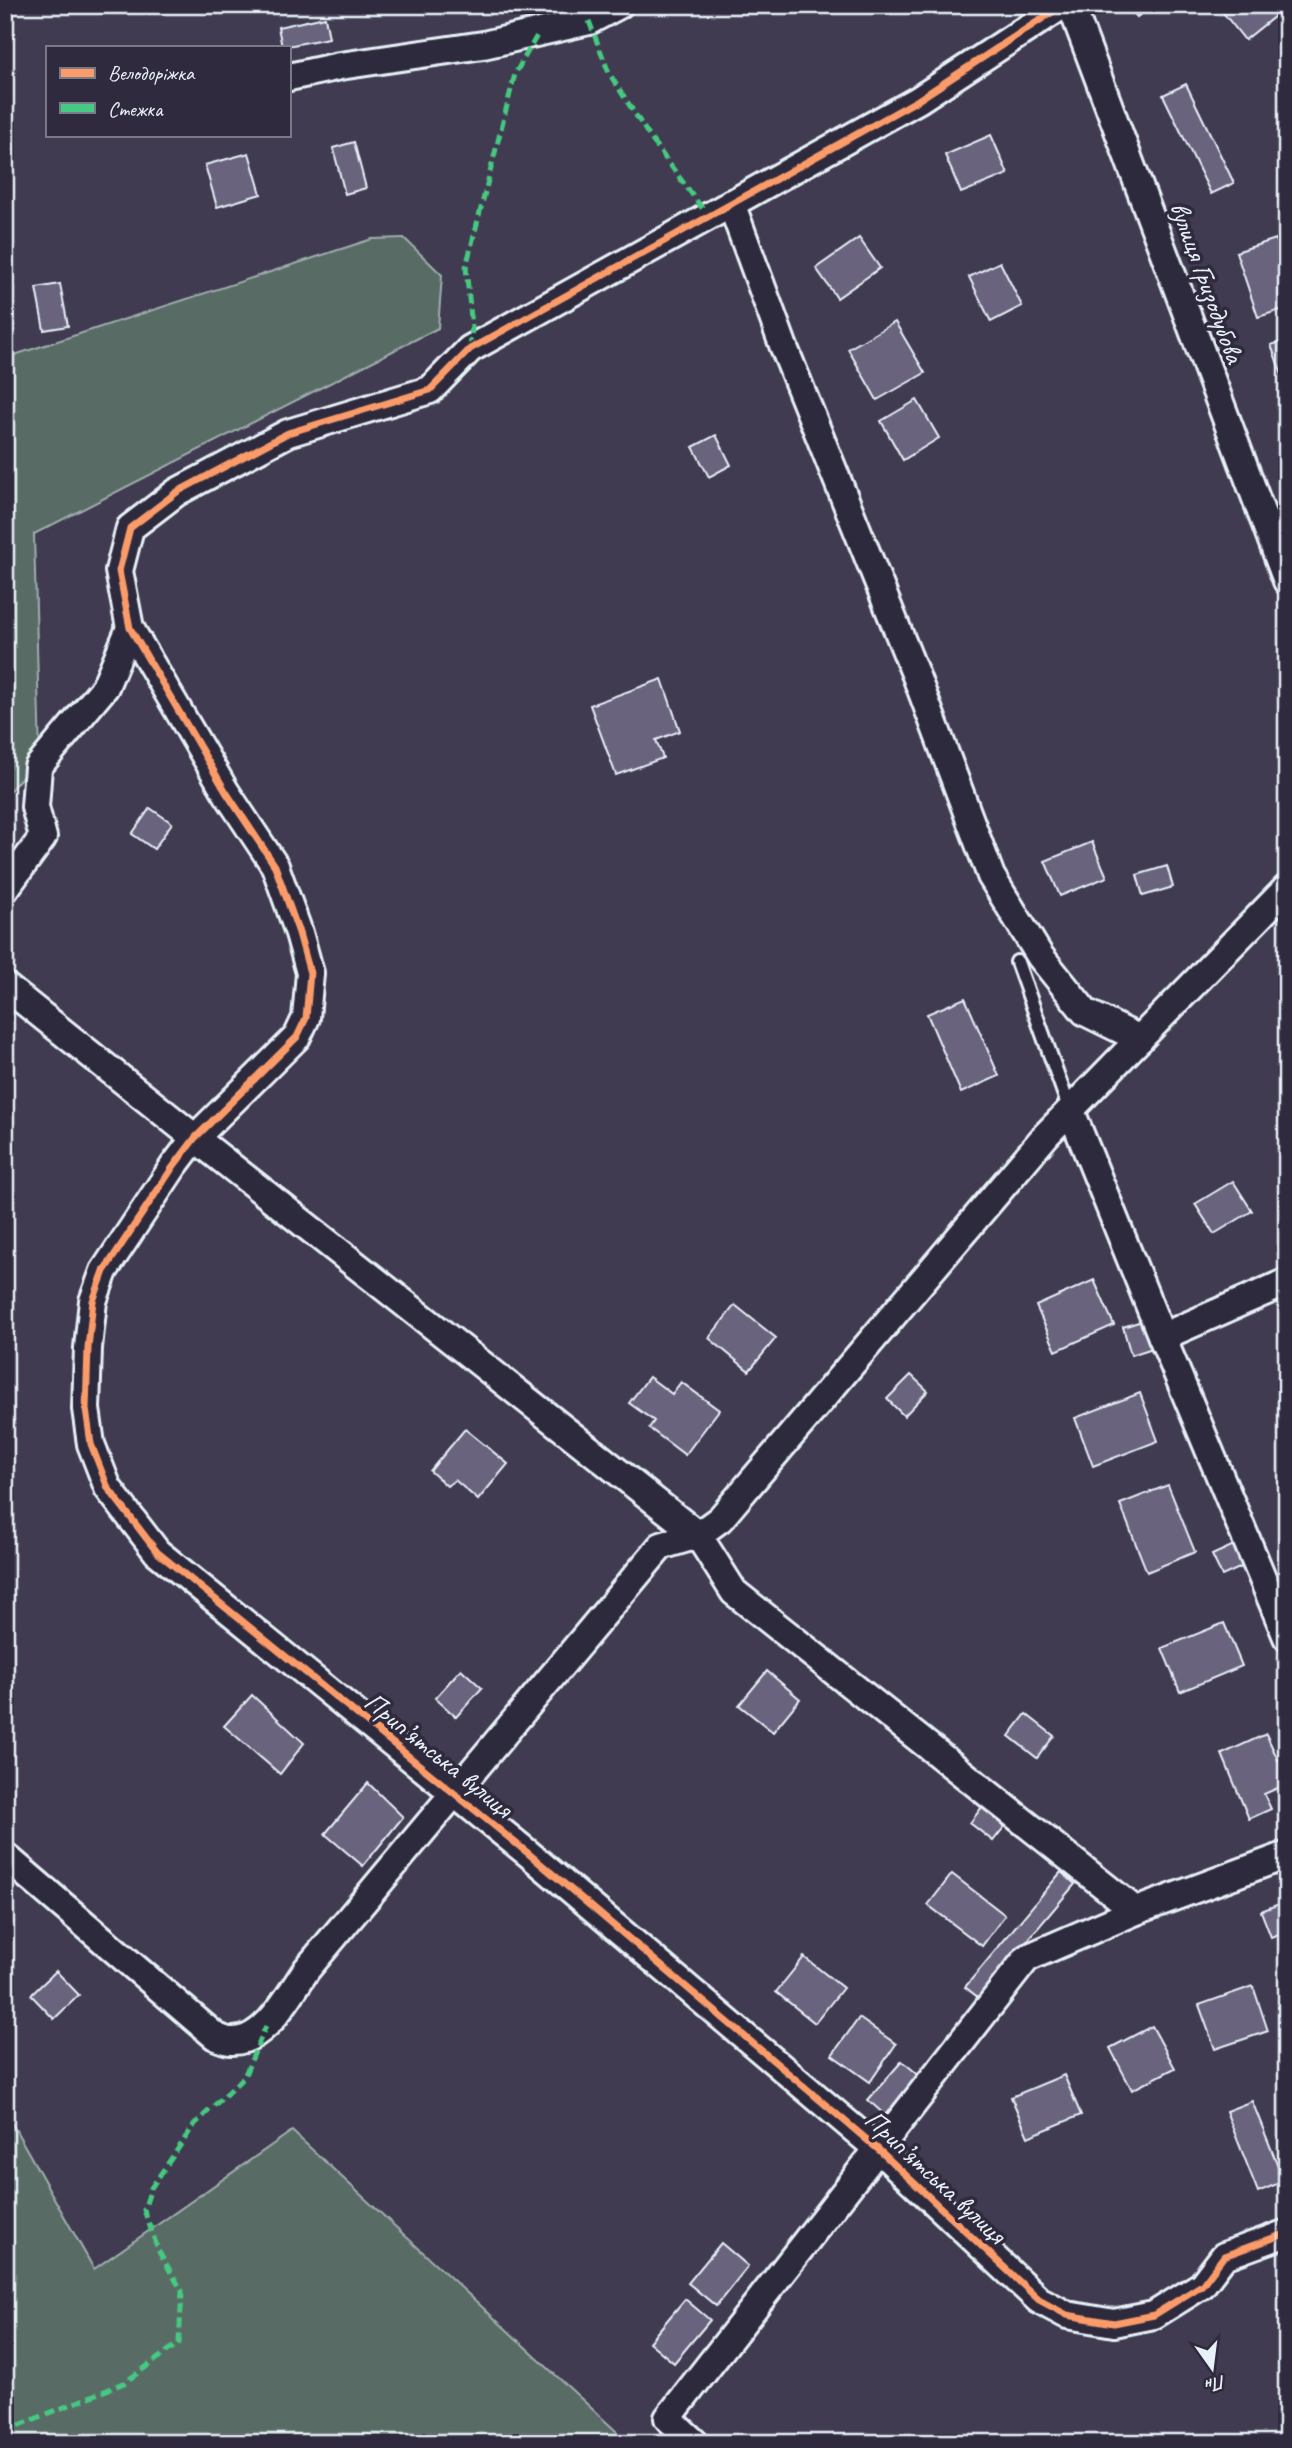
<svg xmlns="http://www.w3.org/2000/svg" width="1292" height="2448" viewBox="0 0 1292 2448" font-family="Caveat,sans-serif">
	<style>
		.green { fill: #586c65; stroke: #a0aeae; stroke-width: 2 }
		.building { fill: #69647e; stroke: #e8f1f8; stroke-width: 2 }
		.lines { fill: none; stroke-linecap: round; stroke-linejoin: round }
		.service-casing { stroke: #e8f1f8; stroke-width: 18 }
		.minor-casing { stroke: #e8f1f8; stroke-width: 32 }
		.service { stroke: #2f2a3d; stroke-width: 12 }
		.minor { stroke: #2f2a3d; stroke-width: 26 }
		.quiet { stroke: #46c982; stroke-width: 5; stroke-dasharray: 10 5; stroke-linecap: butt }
		.cycleway-casing { stroke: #2f2a3d; stroke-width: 11 }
		.cycleway { stroke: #fa9b69; stroke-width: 7 }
		.labels { text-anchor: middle; stroke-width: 7; stroke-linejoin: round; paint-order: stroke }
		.street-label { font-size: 28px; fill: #e8f1f8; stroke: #2f2a3d }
	</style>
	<rect width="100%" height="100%" fill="#403b50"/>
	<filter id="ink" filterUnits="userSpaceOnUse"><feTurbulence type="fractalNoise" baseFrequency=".0143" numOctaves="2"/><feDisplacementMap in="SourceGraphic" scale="14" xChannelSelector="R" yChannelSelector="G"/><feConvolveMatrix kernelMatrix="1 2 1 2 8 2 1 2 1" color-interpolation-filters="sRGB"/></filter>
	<g filter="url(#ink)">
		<!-- green -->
		<g class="green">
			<polygon points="404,238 442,275 438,328 34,534 40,757 5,796 5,358 372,239"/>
			<polygon points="5,2111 94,2269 292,2131 629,2443 5,2443"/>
		</g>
		<!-- building -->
		<g class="building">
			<polygon points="1127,5 1152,5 1137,17"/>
			<polygon points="1217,5 1266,5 1275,16 1245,40"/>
			<polygon points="325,17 329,38 282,47 278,27"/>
			<polygon points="1186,84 1234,183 1211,194 1163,95"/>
			<polygon points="991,135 1008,174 961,193 945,155"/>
			<polygon points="354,142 366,188 345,194 333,148"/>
			<polygon points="249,153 261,194 217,207 205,165"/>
			<polygon points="859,238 880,268 837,298 816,268"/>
			<polygon points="1276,239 1287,269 1287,308 1258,317 1236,252"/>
			<polygon points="1000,262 1022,306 991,322 969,277"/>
			<polygon points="60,284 68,326 44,330 36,288"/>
			<polygon points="895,322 925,373 877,400 848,349"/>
			<polygon points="1287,340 1287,389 1271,345"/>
			<polygon points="917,400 939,438 903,460 881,421"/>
			<polygon points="716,435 731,465 709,477 693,447"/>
			<polygon points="662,679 680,731 656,740 663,758 616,775 590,705"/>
			<polygon points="150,808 172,823 154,849 132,834"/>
			<polygon points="1092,842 1107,877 1060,896 1045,861"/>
			<polygon points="1167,866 1173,887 1143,896 1137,875"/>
			<polygon points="965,998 999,1076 961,1093 927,1014"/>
			<polygon points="1233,1181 1252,1211 1214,1234 1195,1204"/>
			<polygon points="1094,1280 1114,1325 1056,1351 1036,1306"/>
			<polygon points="735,1305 776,1338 749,1371 709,1338"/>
			<polygon points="1151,1318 1159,1346 1131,1355 1123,1327"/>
			<polygon points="911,1375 928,1391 904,1416 887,1399"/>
			<polygon points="649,1377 672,1394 681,1382 719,1410 685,1455 649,1428 654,1421 629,1403"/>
			<polygon points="1140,1393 1158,1441 1093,1466 1075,1418"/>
			<polygon points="465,1429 508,1464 478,1500 455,1480 447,1486 430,1471"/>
			<polygon points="1168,1485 1195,1552 1147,1572 1120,1504"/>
			<polygon points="1236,1544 1246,1565 1222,1576 1212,1555"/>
			<polygon points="1224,1623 1242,1666 1180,1692 1162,1648"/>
			<polygon points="461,1669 482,1688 456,1717 435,1698"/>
			<polygon points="767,1671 800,1699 773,1732 739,1705"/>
			<polygon points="252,1695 304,1743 280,1774 224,1726"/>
			<polygon points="1026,1714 1054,1736 1037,1758 1009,1736"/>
			<polygon points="1266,1734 1287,1779 1287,1784 1264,1794 1271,1809 1249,1819 1222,1754"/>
			<polygon points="368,1783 403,1817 363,1866 325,1834"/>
			<polygon points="982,1807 1005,1826 993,1841 970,1823"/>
			<polygon points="1061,1872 1075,1884 979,1998 965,1987"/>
			<polygon points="952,1874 1005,1915 982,1946 928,1905"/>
			<polygon points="1287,1901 1287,1931 1271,1937 1261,1911"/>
			<polygon points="804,1957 843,1988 815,2023 776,1992"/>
			<polygon points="56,1971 79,1995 54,2019 31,1995"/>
			<polygon points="1253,1986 1268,2031 1215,2049 1199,2005"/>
			<polygon points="859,2018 896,2044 870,2082 832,2055"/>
			<polygon points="1152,2026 1175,2068 1132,2090 1110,2048"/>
			<polygon points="902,2061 920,2076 885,2115 868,2100"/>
			<polygon points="1064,2075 1081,2115 1028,2137 1011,2097"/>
			<polygon points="1252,2101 1284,2181 1258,2192 1226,2111"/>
			<polygon points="721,2243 748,2266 716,2306 688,2283"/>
			<polygon points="685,2299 710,2320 674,2363 649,2342"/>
		</g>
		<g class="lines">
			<defs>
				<polyline id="service" points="1017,962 1070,1110"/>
				<g id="minor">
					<polyline points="1063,5 918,100 470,349 430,390 288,433 177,492 130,528 119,571 130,628 226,792 275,866 299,933 310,973 306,1018 297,1037 195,1138 173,1167 104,1271 93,1301 88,1348 86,1409 91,1444 108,1488 157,1552 529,1854 879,2150 1039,2300 1067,2315 1114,2323 1154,2315 1202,2285 1224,2256 1287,2233"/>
					<polyline points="1071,5 1287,581"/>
					<polyline points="289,77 340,66 483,45 589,21 619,5"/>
					<polyline points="731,203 783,345 916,676 991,876 1040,956 1085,1012 1140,1039"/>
					<polyline points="5,889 43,837 35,807 38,767 105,687 130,628"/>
					<polyline points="5,986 195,1138 698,1535 734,1592 1136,1911"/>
					<polyline points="1071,1111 1162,1337 1287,1637"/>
					<polyline points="1162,1337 1287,1282"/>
					<path d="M5,1856l210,180c5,2 11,5 16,5 34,2 59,-48 76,-72l354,-423 37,-11 22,-16 327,-385 240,-246"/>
					<polyline points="695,2443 668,2418 1027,1958 1136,1911 1287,1855"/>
				</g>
			</defs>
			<!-- service casing -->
			<use href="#service" class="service-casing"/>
			<!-- minor casing -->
			<use href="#minor" class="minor-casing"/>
			<!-- service -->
			<use href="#service" class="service"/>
			<!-- minor -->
			<use href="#minor" class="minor"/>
			<!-- quiet -->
			<g class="quiet">
				<polyline points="589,21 609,73 651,139 708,216"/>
				<polyline points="470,349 472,328 466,267 515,74 539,32"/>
				<polyline points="5,2431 124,2383 179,2343 182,2291 159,2252 144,2210 151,2188 195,2124 244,2077 266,2026"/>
			</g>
			<defs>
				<polyline id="cycleway" points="1063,5 918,100 470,349 430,390 288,433 177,492 130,528 119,571 130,628 226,792 275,866 299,933 310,973 306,1018 297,1037 195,1138 173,1167 104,1271 93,1301 88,1348 86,1409 91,1444 108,1488 157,1552 529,1854 879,2150 1039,2300 1067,2315 1114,2323 1154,2315 1202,2285 1224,2256 1287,2233"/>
			</defs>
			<!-- cycleway casing -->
			<use href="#cycleway" class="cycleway-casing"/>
			<!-- cycleway -->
			<use href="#cycleway" class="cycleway"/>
		</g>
	</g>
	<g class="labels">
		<!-- street labels -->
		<g class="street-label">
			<text transform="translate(1208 282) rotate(70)" y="10">вулиця Гризодубова</text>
			<text transform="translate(439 1754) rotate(39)" y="10">Прип’ятська вулиця</text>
			<text transform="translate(936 2176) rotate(43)" y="10">Прип’ятська вулиця</text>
		</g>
	</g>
	<!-- margin -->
	<rect width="1292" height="2448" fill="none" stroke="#2f2a3d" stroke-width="28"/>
	<rect x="14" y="14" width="1264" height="2420" fill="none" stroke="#e8f1f8" stroke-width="2.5" filter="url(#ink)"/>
	<!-- legend -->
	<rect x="46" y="46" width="245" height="91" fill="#2f2a3d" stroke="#797a88" stroke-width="2"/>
	<rect x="60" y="68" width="35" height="10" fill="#fa9b69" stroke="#797a88" stroke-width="2"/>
	<text x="108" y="80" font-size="21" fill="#e8f1f8">Велодоріжка</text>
	<rect x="60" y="103" width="35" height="10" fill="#46c982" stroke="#797a88" stroke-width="2"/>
	<text x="108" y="116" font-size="21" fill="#e8f1f8">Стежка</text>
	<!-- north arrow -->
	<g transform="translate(1212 2368) rotate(166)" stroke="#2f2a3d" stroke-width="5" paint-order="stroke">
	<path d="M0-5L12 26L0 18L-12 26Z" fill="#e8f1f8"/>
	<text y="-10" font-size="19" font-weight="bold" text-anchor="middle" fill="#e8f1f8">Пн</text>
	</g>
</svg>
